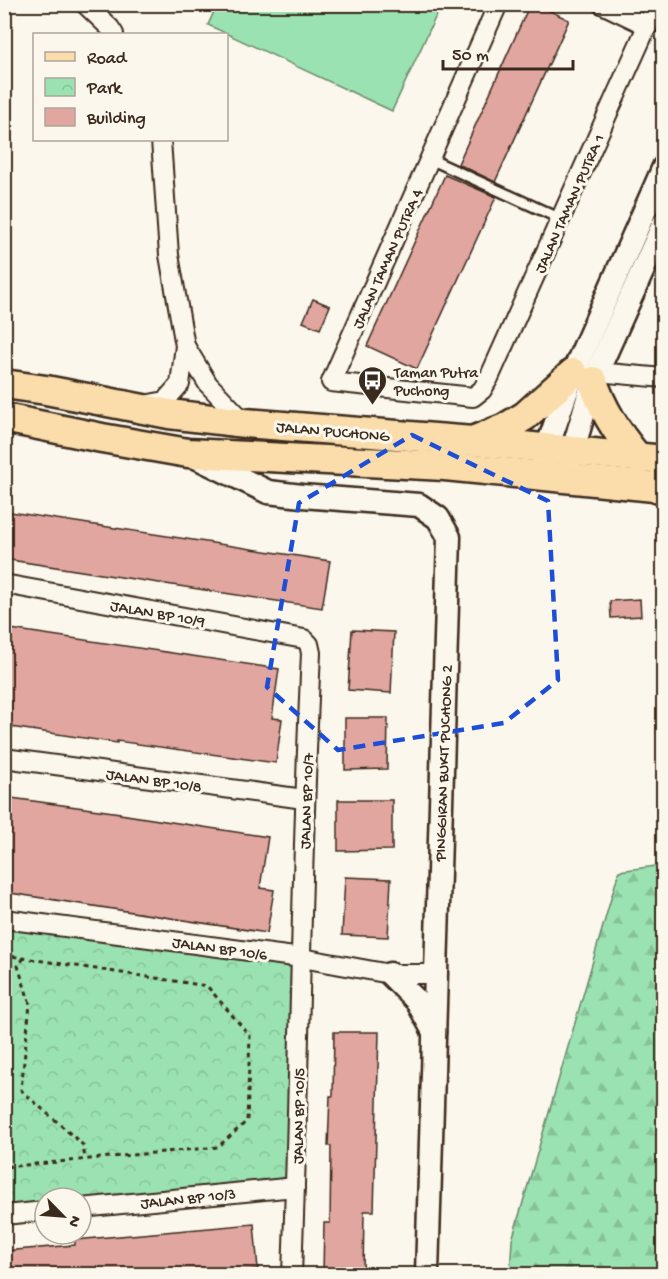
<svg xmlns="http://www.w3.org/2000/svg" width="668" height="1279" viewBox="0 0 668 1279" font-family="'Gochi Hand',sans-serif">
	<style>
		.forest { fill: url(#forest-firs); stroke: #6a8668; stroke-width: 1.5 }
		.park { fill: url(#park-crowns); stroke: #6a8668; stroke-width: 1.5 }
		.garden { fill: #9ae2b1; stroke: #6a8668; stroke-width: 1.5 }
		.building { fill: #e0a69f; stroke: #3b2a1e; stroke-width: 1.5 }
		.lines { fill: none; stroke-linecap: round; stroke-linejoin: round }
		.service-casing { stroke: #3b2a1e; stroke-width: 14 }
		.minor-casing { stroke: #3b2a1e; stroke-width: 22 }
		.tertiary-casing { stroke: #3b2a1e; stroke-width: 27 }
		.primary-casing { stroke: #3b2a1e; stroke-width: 33 }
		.path { stroke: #3b2a1e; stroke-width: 3; stroke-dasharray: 4.5 4.5; stroke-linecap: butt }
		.service { stroke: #fbf7ec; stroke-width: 9 }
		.minor { stroke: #fbf7ec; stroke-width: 18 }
		.tertiary { stroke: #fbf7ec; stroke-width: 22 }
		.primary { stroke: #faddab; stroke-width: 28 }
		.marked { fill: none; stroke: #1d4ed8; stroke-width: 4.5; stroke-dasharray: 12 8; stroke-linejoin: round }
		.labels { text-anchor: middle; stroke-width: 6; stroke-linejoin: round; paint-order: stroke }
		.street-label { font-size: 16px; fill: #3b2a1e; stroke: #fbf7ec }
		.poi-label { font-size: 16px; fill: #3b2a1e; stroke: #fbf7ec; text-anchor: start }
	</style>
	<defs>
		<pattern id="forest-firs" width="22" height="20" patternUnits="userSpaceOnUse" patternTransform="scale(1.5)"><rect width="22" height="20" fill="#9ae2b1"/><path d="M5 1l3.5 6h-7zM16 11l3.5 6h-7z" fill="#86c298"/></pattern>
		<pattern id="park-crowns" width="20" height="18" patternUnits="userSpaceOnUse" patternTransform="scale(1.5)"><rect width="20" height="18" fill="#9ae2b1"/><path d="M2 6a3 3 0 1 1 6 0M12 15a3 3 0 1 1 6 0" fill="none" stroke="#86c298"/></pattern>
	</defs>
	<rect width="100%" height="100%" fill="#fbf7ec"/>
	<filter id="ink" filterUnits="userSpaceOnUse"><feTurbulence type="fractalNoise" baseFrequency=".0167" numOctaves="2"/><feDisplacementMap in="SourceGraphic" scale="12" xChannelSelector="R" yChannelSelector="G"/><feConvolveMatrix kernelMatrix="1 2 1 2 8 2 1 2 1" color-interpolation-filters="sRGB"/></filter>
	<g filter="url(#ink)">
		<!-- forest -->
		<polygon class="forest" points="663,865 663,1274 510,1274 512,1240 619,871"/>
		<!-- park -->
		<polygon class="park" points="5,919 302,958 295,1187 81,1208 81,1198 45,1198 45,1211 5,1215"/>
		<!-- garden -->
		<polygon class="garden" points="217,5 217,4 441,5 392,111 208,25"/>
		<!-- building -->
		<g class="building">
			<polygon points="530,4 536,4 569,20 495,182 458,164"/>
			<polygon points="445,175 496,197 417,369 367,346"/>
			<polygon points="313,299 330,306 320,329 303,322"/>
			<polygon points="4,511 330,561 322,608 4,559"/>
			<polygon points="640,599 641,616 611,618 610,601"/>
			<polygon points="4,628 279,669 272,718 282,719 276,763 117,741 117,743 4,726"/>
			<polygon points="352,630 394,632 391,693 348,690"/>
			<polygon points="345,718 388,718 387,769 345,770"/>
			<polygon points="4,797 120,813 120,814 268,837 260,888 274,890 267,933 4,892"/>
			<polygon points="338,800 392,800 392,850 338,851"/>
			<polygon points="345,877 391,879 388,937 342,935"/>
			<polygon points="334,1032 379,1032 374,1211 364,1211 363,1274 323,1273 324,1223 330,1223 331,1146 328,1146 330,1096 333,1096"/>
			<polygon points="254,1224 258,1269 202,1275 4,1275 4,1251 75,1245 75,1240"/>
		</g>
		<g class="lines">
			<defs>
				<polyline id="service" points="430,159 561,219"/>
				<g id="minor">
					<polyline points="85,4 110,28 114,34"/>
					<polyline points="498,4 331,382 473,397 482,390 489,378 657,4"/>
					<polyline points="602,4 648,26"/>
					<polyline points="161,140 169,255 185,346"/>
					<polyline points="597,372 664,378"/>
					<polyline points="144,405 165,401 180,384 185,346 208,384 245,423"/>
					<path d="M4,584l300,55 5,5 2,9c-10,207 -11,414 -19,621"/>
					<polyline points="4,758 304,799"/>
					<polyline points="4,919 302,958 390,974 435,974"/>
					<polyline points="81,1208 295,1187"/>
					<polyline points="4,1215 45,1211"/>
				</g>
				<g id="tertiary">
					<polyline points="192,455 268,492 302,496 419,505 438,518 449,537 427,1274"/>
					<polyline points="545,462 547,448 573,373 664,167"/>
					<polyline points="568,467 593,381 664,223"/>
					<polyline points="390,974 417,1001 434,1032"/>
				</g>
				<g id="primary">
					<path d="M593,381c9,29 25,53 45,77"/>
					<polyline points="4,384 46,390 169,414 245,423 473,441 664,460"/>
					<polyline points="4,418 102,438 188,453 445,466 664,488"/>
					<polyline points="475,440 505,428 525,416 573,373"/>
				</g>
			</defs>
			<!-- service casing -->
			<use href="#service" class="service-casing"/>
			<!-- minor casing -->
			<use href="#minor" class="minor-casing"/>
			<!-- tertiary casing -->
			<use href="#tertiary" class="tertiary-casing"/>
			<!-- primary casing -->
			<use href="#primary" class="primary-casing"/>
			<!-- path -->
			<g class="path">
				<polyline points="4,955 207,986 250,1036 247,1121 218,1147 4,1167"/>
				<polyline points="24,958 18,966 30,1004 21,1090 83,1145 85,1159"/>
			</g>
			<!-- service -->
			<use href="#service" class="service"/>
			<!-- minor -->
			<use href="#minor" class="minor"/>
			<!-- tertiary -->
			<use href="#tertiary" class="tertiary"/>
			<!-- primary -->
			<use href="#primary" class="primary"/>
		</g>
	</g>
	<!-- marked area -->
	<path class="marked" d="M412,435l136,66 10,179 -54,43 -166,27 -71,-63 32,-184z"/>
	<!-- icons -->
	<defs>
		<symbol id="bus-pin" viewBox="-11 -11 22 30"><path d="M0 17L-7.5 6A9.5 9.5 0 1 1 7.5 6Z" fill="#3b2a1e" stroke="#fbf7ec"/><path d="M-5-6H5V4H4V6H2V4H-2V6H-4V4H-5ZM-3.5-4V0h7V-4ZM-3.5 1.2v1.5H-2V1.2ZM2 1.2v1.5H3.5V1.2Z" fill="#fff"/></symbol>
	</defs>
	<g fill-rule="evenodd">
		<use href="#bus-pin" x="356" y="364" width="33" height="45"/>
	</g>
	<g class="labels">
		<!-- street labels -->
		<g class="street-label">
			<text transform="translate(568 203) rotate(-66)" y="6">JALAN TAMAN PUTRA 1</text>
			<text transform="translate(386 258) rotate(-66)" y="6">JALAN TAMAN PUTRA 4</text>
			<text transform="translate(333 430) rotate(5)" y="6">JALAN PUCHONG</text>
			<text transform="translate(158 612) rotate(10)" y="6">JALAN BP 10/9</text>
			<text transform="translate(442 763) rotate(-88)" y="6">PINGGIRAN BUKIT PUCHONG 2</text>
			<text transform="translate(154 779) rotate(8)" y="6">JALAN BP 10/8</text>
			<text transform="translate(305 801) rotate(-88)" y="6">JALAN BP 10/7</text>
			<text transform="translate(220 947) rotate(8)" y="6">JALAN BP 10/6</text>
			<text transform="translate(297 1116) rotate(-89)" y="6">JALAN BP 10/5</text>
			<text transform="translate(188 1197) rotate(-6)" y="6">JALAN BP 10/3</text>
		</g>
		<!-- poi labels -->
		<g class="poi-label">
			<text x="394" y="377">Taman Putra<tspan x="394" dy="18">Puchong</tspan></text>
		</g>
	</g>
	<!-- margin -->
	<rect width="668" height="1279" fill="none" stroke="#fbf7ec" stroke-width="24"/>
	<rect x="12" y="12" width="644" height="1255" fill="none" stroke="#3b2a1e" stroke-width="2" filter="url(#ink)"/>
	<!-- legend -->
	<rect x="33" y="33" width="195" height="108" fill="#fbf7ec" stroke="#aea59a" stroke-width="1.5"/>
	<rect x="45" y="52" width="30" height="9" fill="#faddab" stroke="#aea59a" stroke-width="1.5"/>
	<text x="87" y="63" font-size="18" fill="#3b2a1e">Road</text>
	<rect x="45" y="78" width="30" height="18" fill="url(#park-crowns)" stroke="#aea59a" stroke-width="1.5"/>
	<text x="87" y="93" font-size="18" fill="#3b2a1e">Park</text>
	<rect x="45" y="108" width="30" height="18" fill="#e0a69f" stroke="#aea59a" stroke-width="1.5"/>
	<text x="87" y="123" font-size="18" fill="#3b2a1e">Building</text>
	<!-- north arrow -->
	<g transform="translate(63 1216) rotate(115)"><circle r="28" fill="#fbf7ec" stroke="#aea59a" stroke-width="1.5"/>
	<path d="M0-4.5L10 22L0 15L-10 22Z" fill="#3b2a1e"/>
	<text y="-9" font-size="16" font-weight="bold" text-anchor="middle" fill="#3b2a1e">N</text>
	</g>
	<!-- scale -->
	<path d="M443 60v9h130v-9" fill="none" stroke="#3b2a1e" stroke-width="3"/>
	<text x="452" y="60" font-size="18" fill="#3b2a1e" stroke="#fbf7ec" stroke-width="4.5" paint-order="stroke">50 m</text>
</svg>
